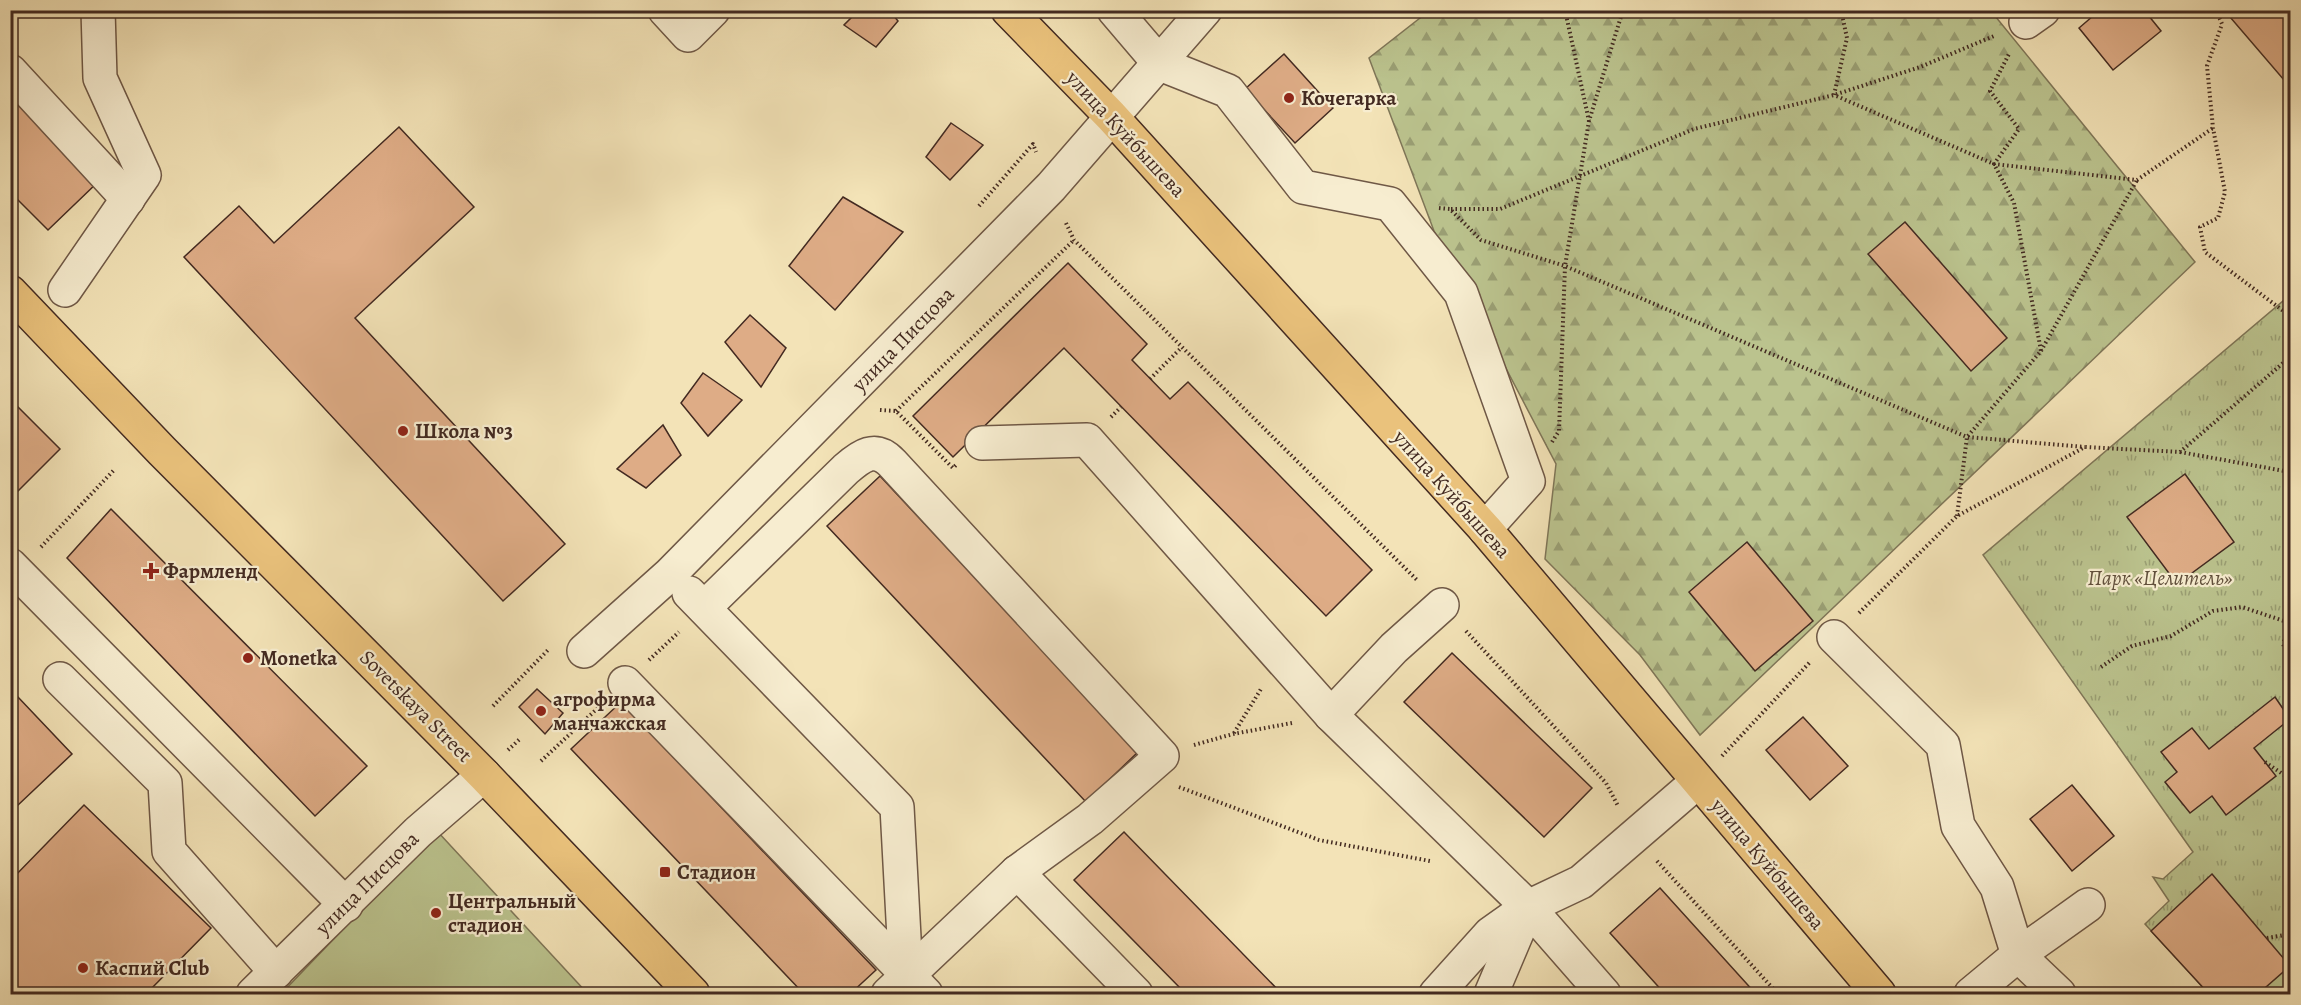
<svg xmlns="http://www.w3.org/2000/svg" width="2301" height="1005" viewBox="0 0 2301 1005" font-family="Alegreya,serif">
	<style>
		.forest { fill: url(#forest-firs); stroke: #7f7658; stroke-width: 1.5 }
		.park { fill: url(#park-tufts); stroke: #7f7658; stroke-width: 1.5 }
		.pitch { fill: #bbc38e; stroke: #7f7658; stroke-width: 1.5 }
		.building { fill: #deac86; stroke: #432a21; stroke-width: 1.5 }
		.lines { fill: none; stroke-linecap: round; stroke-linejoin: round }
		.minor-casing { stroke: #6f5846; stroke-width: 36 }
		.major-casing { stroke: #432a21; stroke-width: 36 }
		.path { stroke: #432a21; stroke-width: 4; stroke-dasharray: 1.5 3; stroke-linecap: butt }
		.minor { stroke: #f7edd0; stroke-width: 33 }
		.major { stroke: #eac27c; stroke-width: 33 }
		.poi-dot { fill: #8f2418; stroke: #f7edd0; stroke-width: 2 }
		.labels { text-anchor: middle; stroke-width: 4.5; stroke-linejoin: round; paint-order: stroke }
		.poi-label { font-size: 21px; font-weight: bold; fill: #432a21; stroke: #f7edd0; text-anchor: start }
		.street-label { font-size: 21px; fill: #432a21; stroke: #f7edd0 }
		.park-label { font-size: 21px; font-style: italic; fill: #61503c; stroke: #f7edd0 }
	</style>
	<defs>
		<pattern id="forest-firs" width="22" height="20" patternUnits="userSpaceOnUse" patternTransform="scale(1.5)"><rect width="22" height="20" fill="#bbc38e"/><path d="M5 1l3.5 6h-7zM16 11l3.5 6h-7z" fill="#9a9f74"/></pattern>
		<pattern id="park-tufts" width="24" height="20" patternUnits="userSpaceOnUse" patternTransform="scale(1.5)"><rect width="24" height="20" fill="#bbc38e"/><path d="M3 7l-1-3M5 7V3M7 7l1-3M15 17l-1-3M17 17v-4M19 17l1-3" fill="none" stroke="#9a9f74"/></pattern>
	</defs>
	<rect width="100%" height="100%" fill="#f3e3b7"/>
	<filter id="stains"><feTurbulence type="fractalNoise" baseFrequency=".00333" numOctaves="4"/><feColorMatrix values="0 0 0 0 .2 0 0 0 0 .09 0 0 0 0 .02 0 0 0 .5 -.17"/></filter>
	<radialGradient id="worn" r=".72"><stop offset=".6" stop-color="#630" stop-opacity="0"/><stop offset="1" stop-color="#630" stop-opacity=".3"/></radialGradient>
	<!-- forest -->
	<polygon class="forest" points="1429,11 1991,11 2195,262 1700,735 1640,655 1545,559 1556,464 1434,231 1369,58"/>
	<!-- park -->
	<polygon class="park" points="2290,295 2290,994 2209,994 2145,924 2169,901 2153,877 2163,879 2193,852 1983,555"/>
	<!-- pitch -->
	<polygon class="pitch" points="437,831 588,994 281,994"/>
	<!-- building -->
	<g class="building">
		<polygon points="859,10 889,10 898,21 876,47 844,25"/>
		<polygon points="2100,10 2144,10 2161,31 2113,70 2079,28"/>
		<polygon points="2224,10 2290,10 2290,87"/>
		<polygon points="1284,54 1333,108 1295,143 1245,89"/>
		<polygon points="10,87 100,180 48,230 10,192"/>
		<polygon points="951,123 983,145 950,180 926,157"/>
		<polygon points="399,127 474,207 355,318 565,544 503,601 184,257 239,206 274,243"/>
		<polygon points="843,197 903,232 835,310 789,266"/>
		<polygon points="1905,222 2007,338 1971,371 1868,254"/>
		<polygon points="1068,263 1147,344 1132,360 1170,399 1188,382 1372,570 1326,616 1064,348 953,457 913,416"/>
		<polygon points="750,315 786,348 761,387 725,342"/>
		<polygon points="703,373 742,400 708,436 681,403"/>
		<polygon points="10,399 60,449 14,495 10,492"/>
		<polygon points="663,425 681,455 646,488 617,469"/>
		<polygon points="2185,474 2234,542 2177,584 2127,517"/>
		<polygon points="880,476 1138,752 1086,802 827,526"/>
		<polygon points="111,509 367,766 315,816 67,558"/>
		<polygon points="1747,542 1813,621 1755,671 1689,592"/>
		<polygon points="1452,653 1592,788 1544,837 1404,702"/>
		<polygon points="537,689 563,713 545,734 519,707"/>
		<polygon points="17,696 72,754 17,806 10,799 10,702"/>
		<polygon points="2275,697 2290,719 2254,748 2276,776 2226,815 2212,796 2190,813 2165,782 2177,772 2161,752 2192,728 2209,749"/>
		<polygon points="621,702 876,970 850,994 804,994 571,749"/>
		<polygon points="1803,717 1848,766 1810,800 1766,750"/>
		<polygon points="2072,785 2114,836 2072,871 2030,819"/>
		<polygon points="84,805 211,928 146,994 23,994 10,982 10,881"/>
		<polygon points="1124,832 1282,994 1186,994 1074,880"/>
		<polygon points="2212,874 2290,966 2258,994 2209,994 2151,931"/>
		<polygon points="1660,888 1756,994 1665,994 1610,933"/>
	</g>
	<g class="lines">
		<defs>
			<g id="minor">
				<polyline points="665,10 688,35 713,10"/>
				<polyline points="1114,10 1160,64 1228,91 1303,187 1390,204 1461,293 1528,481 1485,529"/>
				<polyline points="2026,22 2043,10"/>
				<polyline points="10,71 128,199"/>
				<polyline points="65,290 144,175 100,78 98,10"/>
				<polyline points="982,443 1087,440 1331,715 1528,907 1604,994"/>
				<polyline points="10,565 346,905"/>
				<polyline points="689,593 897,807 906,975"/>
				<path d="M704,608l142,-139c15,-13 29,-24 46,-6l270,293 -72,63 -73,53 -129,122"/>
				<polyline points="1834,637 1943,745 1958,826 1997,887 2018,955 2059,994"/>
				<polyline points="584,651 670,574 1051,187 1205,10"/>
				<polyline points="60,679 165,783 169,851 276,972"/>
				<polyline points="625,683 926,994"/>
				<polyline points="1331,715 1394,648 1442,605"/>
				<polyline points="1017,872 1136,994"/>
				<polyline points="253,994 418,832 484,775"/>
				<polyline points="1436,994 1490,934 1528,907 1581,882 1697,782"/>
				<polyline points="1491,994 1527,909"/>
				<polyline points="1971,994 2018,955 2088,905"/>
			</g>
			<g id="major">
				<polyline points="1008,10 1111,116 1485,529 1879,994"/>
				<polyline points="10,292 162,451 484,775 693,994"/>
			</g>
		</defs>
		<!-- minor casing -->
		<use href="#minor" class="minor-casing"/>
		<!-- major casing -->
		<use href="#major" class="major-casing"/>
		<!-- path -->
		<g class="path">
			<polyline points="1565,10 1589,121"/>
			<polyline points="1841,10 1847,38 1834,95 1994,164 2137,180 2213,128"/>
			<polyline points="2216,10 2222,24 2207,66 2213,128 2225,192 2218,218 2200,227 2205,252 2290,316"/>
			<polyline points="979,206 1033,144 1036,152"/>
			<polyline points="1439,208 1450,209 1481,240 1565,266 1967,437 2085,447"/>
			<polyline points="1451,209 1500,209 1694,129 1834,95 1920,67 1994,36"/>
			<polyline points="1066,223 1074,240 1417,580"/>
			<polyline points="2041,351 2137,180"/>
			<polyline points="1150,379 1181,348"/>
			<polyline points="880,410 896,411 953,468 956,465"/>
			<polyline points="896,411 1074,240"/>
			<polyline points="1111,417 1121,407"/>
			<polyline points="1552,442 1559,431 1565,266 1589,121 1623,10"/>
			<polyline points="2180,452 2290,472"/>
			<polyline points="1957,516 1967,437 2041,351 2014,203 1994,164 2019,129 1990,91 2010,52"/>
			<polyline points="41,547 114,470"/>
			<polyline points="1859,613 1957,516 2085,447 2180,452 2290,357"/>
			<polyline points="2290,623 2283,644 2290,659"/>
			<polyline points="1466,631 1606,783 1618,806"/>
			<polyline points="649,660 679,632"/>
			<polyline points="2101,667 2132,646 2171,636 2213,611 2242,607 2290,623"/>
			<polyline points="493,706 549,649"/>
			<polyline points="1234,733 1261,689"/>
			<polyline points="1194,745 1233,734 1292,723"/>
			<polyline points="508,750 521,738"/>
			<polyline points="1722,756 1811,661"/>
			<polyline points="541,761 600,706"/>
			<polyline points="2265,762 2290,779"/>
			<polyline points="1179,787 1319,840 1430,861"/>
			<polyline points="1657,861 1778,994"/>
			<polyline points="2267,938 2290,934"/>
		</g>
		<!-- minor -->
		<use href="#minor" class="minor"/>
		<!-- major -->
		<use href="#major" class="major"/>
	</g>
	<!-- markers -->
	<g class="poi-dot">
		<circle cx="1289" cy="98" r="6"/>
		<circle cx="403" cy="431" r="6"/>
		<path d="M148 562h6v6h6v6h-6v6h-6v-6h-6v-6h6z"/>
		<circle cx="248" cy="658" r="6"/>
		<circle cx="541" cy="711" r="6"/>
		<rect x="659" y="866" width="12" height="12" rx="3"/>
		<circle cx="436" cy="913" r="6"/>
		<circle cx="83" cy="968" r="6"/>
	</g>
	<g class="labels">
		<!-- poi labels -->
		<g class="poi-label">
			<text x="1301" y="105">Кочегарка</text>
			<text x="415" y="438">Школа №3</text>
			<text x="163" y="578">Фармленд</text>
			<text x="260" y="665">Monetka</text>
			<text x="553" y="706">агрофирма<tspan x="553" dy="24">манчажская</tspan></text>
			<text x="677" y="879">Стадион</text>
			<text x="448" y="908">Центральный<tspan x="448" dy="24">стадион</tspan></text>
			<text x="95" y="975">Каспий Club</text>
		</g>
		<!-- street labels -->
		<g class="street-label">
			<text transform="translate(1126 134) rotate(47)" y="7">улица Куйбышева</text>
			<text transform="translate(903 339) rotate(-46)" y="7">улица Писцова</text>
			<text transform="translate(1452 494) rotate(48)" y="7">улица Куйбышева</text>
			<text transform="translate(416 706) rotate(45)" y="7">Sovetskaya Street</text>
			<text transform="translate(1768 864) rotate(50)" y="7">улица Куйбышева</text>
			<text transform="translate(367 883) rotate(-45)" y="7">улица Писцова</text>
		</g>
		<!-- park labels -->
		<g class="park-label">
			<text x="2160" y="585">Парк «Целитель»</text>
		</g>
	</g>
	<!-- margin -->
	<rect width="2301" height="1005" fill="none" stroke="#f3e3b7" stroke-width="36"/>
	<rect x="12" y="12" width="2277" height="981" fill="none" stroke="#432a21" stroke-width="3"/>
	<rect x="18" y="18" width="2265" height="969" fill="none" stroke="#432a21" stroke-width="1.5"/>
	<rect width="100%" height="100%" filter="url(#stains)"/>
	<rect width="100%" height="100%" fill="url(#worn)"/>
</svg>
